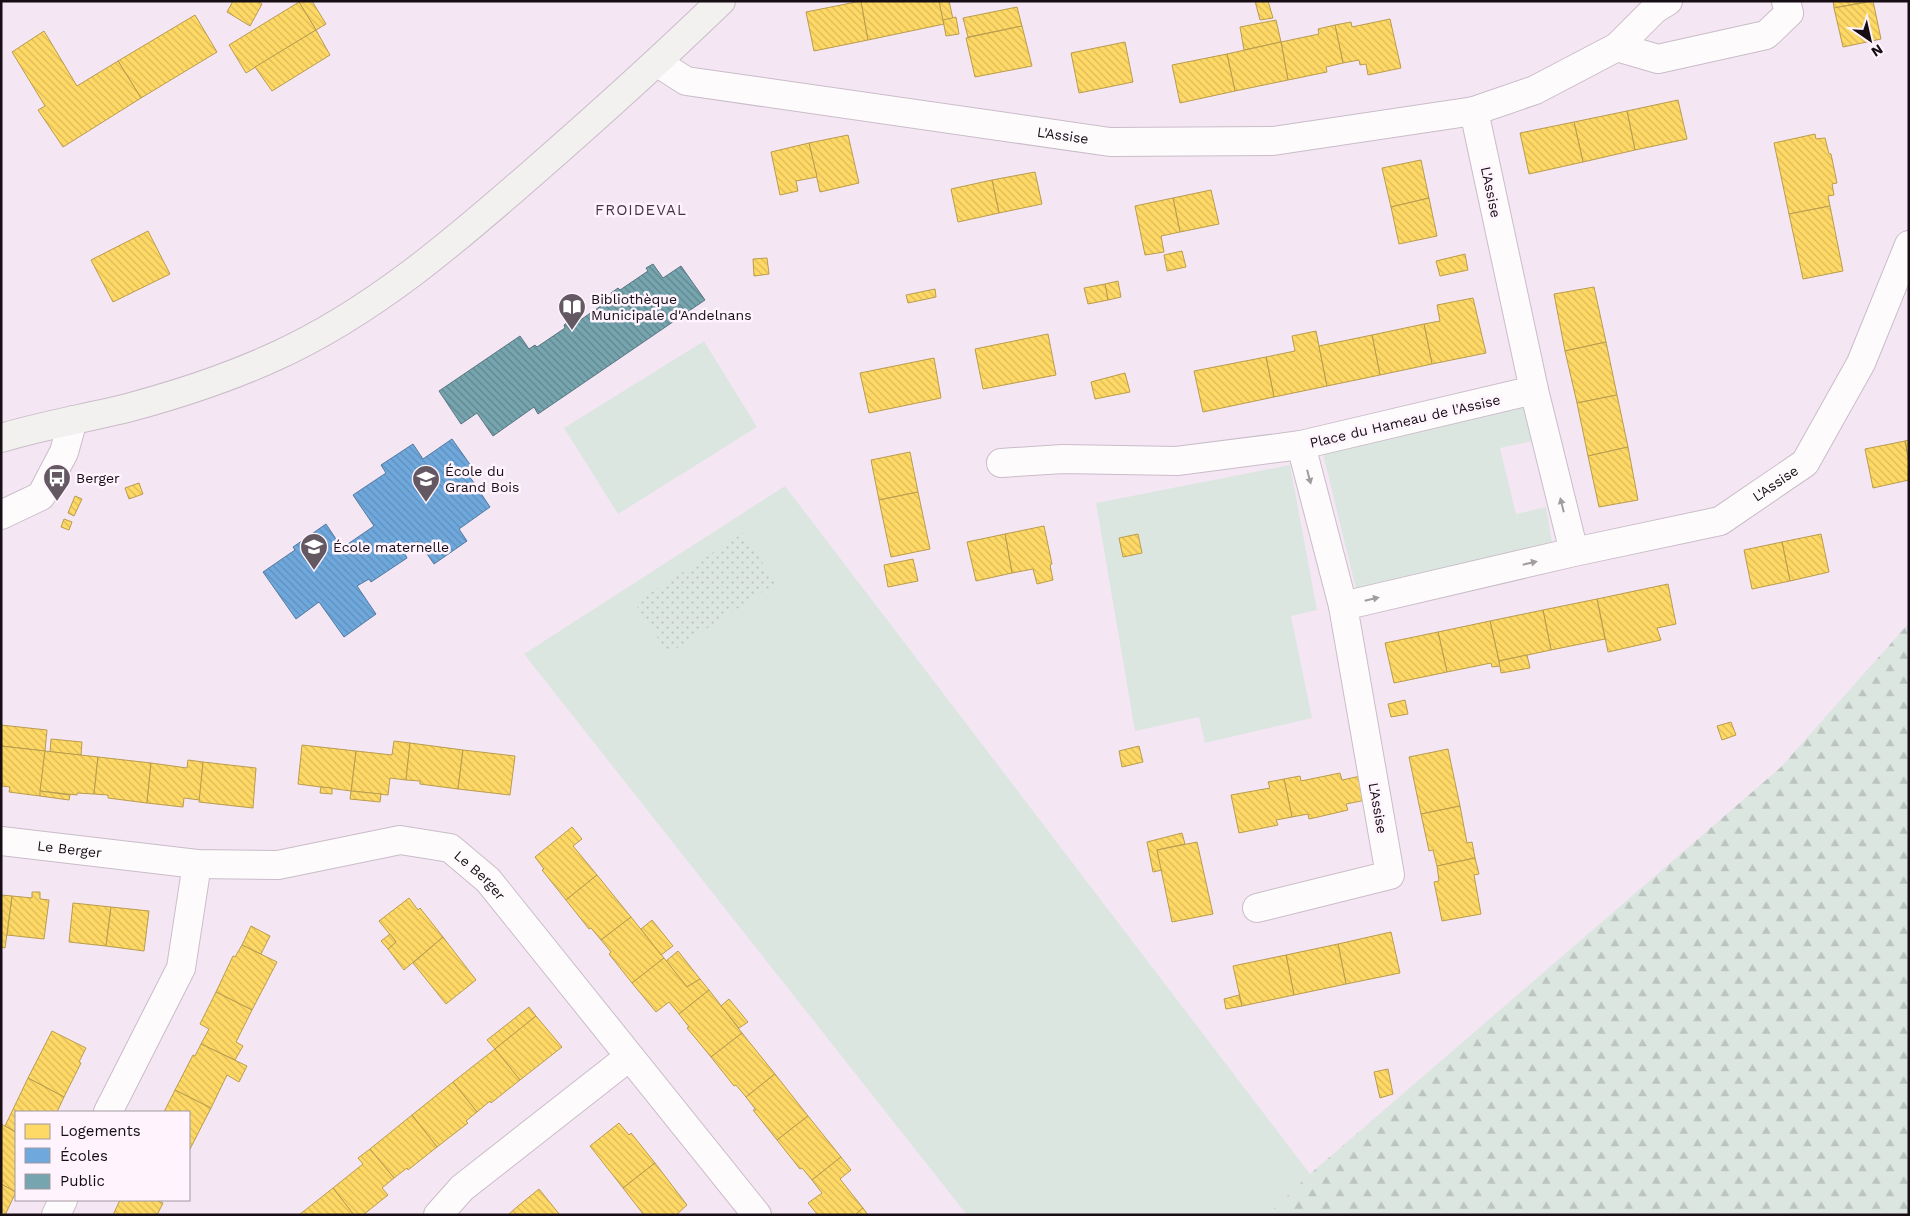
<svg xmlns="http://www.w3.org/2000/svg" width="1910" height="1216" viewBox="0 0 1910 1216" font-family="'Work Sans',sans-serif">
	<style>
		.grass { fill: #dce6e1 }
		.forest { fill: url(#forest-firs) }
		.park { fill: url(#park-dots) }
		.homes { fill: url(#homes-back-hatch); stroke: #b99c4e }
		.schools { fill: url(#schools-back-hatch); stroke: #547aa0 }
		.public { fill: url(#public-back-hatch); stroke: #597781 }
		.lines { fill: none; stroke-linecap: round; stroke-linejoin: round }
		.street-casing { stroke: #c9bdc8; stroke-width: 30 }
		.secondary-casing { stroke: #c9bdc8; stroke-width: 30 }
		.street { stroke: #fefbfd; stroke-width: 28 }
		.secondary { stroke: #f3f0f0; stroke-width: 28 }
		.oneway { fill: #a19ca0 }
		.labels { text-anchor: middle; stroke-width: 5; stroke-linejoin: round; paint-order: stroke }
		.street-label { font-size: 14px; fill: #160d15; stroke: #fff4fd }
		.poi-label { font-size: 14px; fill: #160d15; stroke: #fff4fd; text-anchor: start }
		.neighbourhood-label { font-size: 15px; letter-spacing: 1px; fill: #483346; stroke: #fff4fd }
	</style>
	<defs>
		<pattern id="forest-firs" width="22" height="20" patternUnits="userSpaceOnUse" patternTransform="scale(1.25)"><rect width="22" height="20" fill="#dce6e1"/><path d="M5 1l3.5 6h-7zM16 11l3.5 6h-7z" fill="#bcc4c0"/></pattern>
		<pattern id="park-dots" width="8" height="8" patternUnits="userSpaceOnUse" patternTransform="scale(1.25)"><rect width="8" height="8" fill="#dce6e1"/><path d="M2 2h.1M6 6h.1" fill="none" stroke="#bcc4c0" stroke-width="1.8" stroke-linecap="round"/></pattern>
		<pattern id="homes-back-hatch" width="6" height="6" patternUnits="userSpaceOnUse" patternTransform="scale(1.25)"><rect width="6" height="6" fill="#ffd966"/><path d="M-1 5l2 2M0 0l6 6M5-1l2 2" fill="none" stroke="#dab958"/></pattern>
		<pattern id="schools-back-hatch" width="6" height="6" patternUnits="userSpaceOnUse" patternTransform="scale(1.25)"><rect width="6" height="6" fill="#6fa8dc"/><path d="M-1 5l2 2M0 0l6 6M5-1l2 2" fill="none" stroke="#5f8fbc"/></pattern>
		<pattern id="public-back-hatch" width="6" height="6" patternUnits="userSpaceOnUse" patternTransform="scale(1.25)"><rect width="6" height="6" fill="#76a5af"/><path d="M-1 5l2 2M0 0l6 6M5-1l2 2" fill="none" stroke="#60858d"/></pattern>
	</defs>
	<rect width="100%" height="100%" fill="#f5e6f3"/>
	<!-- grass -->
	<g class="grass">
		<polygon points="704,341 757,427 618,514 564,428"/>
		<polygon points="1526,407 1533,441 1500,448 1516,514 1546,507 1552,542 1356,589 1323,454"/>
		<polygon points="1290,465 1317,610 1291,616 1312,718 1205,743 1199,717 1135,731 1096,503"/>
		<polygon points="785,486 1310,1174 1267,1215 967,1215 524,654"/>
	</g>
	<!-- forest -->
	<polygon class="forest" points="1909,623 1909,1215 1267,1215 1310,1174 1780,768"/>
	<!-- park -->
	<polygon class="park" points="743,533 776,583 668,654 635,603"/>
	<!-- homes -->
	<g class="homes">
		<polygon points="233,1 258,1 262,4 250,26 227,12"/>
		<polygon points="300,1 312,1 326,24 316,30 299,2"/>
		<polygon points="861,1 868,40 814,51 806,12"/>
		<polygon points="861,1 939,1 944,24 868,40"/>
		<polygon points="939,1 949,1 953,19 943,20"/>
		<polygon points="1255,1 1268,1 1273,18 1260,20"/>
		<polygon points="1833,1 1870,1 1834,8"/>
		<polygon points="1873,1 1881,39 1843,47 1834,8"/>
		<polygon points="299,2 316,30 246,73 229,45"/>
		<polygon points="1017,7 1022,26 968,37 963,18"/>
		<polygon points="195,15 217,52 141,98 118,61"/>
		<polygon points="956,17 959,34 946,36 943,20"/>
		<polygon points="1390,19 1401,68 1368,75 1366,64 1360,65 1359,60 1343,63 1335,25 1351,22 1352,27"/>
		<polygon points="1276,20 1281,42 1244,50 1240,27"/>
		<polygon points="1335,25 1343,63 1326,67 1327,72 1288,80 1281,42 1319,34 1318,29"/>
		<polygon points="1022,26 1032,66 975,77 966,38"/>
		<polygon points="316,30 330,55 272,91 255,67"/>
		<polygon points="44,31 77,86 118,61 141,98 63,147 38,110 45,106 12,52"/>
		<polygon points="1125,42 1133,82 1079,93 1071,53"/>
		<polygon points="1281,42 1288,80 1235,91 1227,54"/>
		<polygon points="1227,54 1235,91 1180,103 1172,65"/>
		<polygon points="1678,100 1687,139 1635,150 1627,111"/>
		<polygon points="1627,111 1635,150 1583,162 1574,122"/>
		<polygon points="1574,122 1583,162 1529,174 1520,133"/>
		<polygon points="1815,134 1816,139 1825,138 1829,154 1831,154 1837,183 1832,184 1834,195 1828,196 1830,206 1789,214 1774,143"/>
		<polygon points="848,135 859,183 820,192 809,143"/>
		<polygon points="809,143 817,177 796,181 798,191 780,195 771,152"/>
		<polygon points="1421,160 1429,198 1391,207 1382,168"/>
		<polygon points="1035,172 1042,204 999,213 992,180"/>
		<polygon points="992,180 999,213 958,222 951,189"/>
		<polygon points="1211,190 1219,224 1180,232 1173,198"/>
		<polygon points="1173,198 1180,232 1161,236 1164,252 1145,255 1135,206"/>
		<polygon points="1429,198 1437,236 1399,244 1391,207"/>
		<polygon points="1830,206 1843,271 1803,279 1789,214"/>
		<polygon points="148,231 170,274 113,302 91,260"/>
		<polygon points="1182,251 1186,267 1167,271 1164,255"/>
		<polygon points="1465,254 1468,270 1440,276 1436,261"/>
		<polygon points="767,258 769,274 754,276 753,259"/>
		<polygon points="1118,281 1121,297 1108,300 1105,284"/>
		<polygon points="1105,284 1108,300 1088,304 1084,288"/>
		<polygon points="1594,287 1606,342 1565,351 1554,294"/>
		<polygon points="935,289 936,297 908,303 906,295"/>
		<polygon points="1473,298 1486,353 1432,364 1424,324 1440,321 1437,305"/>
		<polygon points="1424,324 1432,364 1380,375 1372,335"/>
		<polygon points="1316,331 1327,386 1274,397 1266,357 1295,351 1292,336"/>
		<polygon points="1048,334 1056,375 983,389 975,349"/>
		<polygon points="1372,335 1380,375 1327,386 1319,346"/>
		<polygon points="1606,342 1617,395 1577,403 1565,351"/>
		<polygon points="1266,357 1274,397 1203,412 1194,371"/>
		<polygon points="934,358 941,398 869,413 860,373"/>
		<polygon points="1125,373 1130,392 1095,399 1091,382"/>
		<polygon points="1617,395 1628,447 1588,456 1577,403"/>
		<polygon points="1909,440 1909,463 1905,441"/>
		<polygon points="1905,441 1909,463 1909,480 1873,488 1865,449"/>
		<polygon points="1628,447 1638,500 1599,507 1588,456"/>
		<polygon points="910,452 918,492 879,500 871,460"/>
		<polygon points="139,483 143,494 129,499 125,488"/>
		<polygon points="918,492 930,549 891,557 879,500"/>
		<polygon points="75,496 82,499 74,516 68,513"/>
		<polygon points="64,519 72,522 69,530 61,527"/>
		<polygon points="1044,526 1052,564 1050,565 1053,580 1037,584 1033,569 1012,573 1005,534"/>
		<polygon points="1005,534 1012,573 976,581 967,542"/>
		<polygon points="1138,534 1142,553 1123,557 1119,538"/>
		<polygon points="1821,534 1829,572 1790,581 1782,542"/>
		<polygon points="418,541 420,544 405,554 403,550"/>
		<polygon points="1782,542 1790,581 1752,589 1744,550"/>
		<polygon points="913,559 918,581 888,587 884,565"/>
		<polygon points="1668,584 1676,624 1657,628 1661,640 1608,652 1597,599"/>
		<polygon points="1597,599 1605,639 1551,650 1543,610"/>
		<polygon points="1543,610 1551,650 1499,661 1490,621"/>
		<polygon points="1490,621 1500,666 1492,667 1491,663 1447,672 1438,632"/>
		<polygon points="1438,632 1447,672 1394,683 1385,643"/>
		<polygon points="1527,655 1530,668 1501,673 1499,661"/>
		<polygon points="1405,700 1408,714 1391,717 1388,704"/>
		<polygon points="1731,722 1736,735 1722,740 1717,726"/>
		<polygon points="1,725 47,730 45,751 1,746"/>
		<polygon points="51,739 82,742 81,755 50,752"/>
		<polygon points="394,741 410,743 406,780 390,778 388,795 351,791 356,751 392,755"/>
		<polygon points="410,743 463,750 458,789 420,784 420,781 406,780"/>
		<polygon points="302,745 356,751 351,791 298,784"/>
		<polygon points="1,746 45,751 40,796 9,792 10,787 2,786"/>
		<polygon points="1139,746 1143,762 1122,767 1119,751"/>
		<polygon points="1448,749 1460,806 1421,814 1409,757"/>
		<polygon points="463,750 515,756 510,795 458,789"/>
		<polygon points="45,751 98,757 94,794 77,793 77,795 40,791"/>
		<polygon points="98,757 151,763 147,803 108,798 108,795 94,794"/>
		<polygon points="188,760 203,762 200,800 184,798 183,807 147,803 151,763 187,768"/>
		<polygon points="203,762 256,768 253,808 199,802"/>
		<polygon points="1340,773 1342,780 1361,776 1366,800 1346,804 1348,810 1318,817 1309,819 1308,814 1292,817 1284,779 1300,776 1301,781"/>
		<polygon points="1284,779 1292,817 1276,820 1278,825 1239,833 1231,795 1270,788 1268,782"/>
		<polygon points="321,787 332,788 332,794 320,793"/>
		<polygon points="40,791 70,795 69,800 40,796"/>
		<polygon points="351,791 381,794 380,802 350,799"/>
		<polygon points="1460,806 1467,843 1472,842 1475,858 1437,866 1433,850 1429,851 1421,814"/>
		<polygon points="572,827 582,839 573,846 597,875 566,900 542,870 544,869 535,857"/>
		<polygon points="1182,833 1185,844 1157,850 1162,870 1153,872 1147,842"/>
		<polygon points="1197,842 1213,914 1172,922 1157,850"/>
		<polygon points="1475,858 1479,874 1474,875 1481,914 1442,921 1434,882 1439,881 1437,866"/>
		<polygon points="597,875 631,917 601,940 591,928 589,929 566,900"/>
		<polygon points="32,892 40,892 40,899 49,900 44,939 7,935 12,896 32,898"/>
		<polygon points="1,895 12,896 5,948 1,947"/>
		<polygon points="409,898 418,910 420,908 443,937 404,970 388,949 396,942 379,921"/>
		<polygon points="73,903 111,907 106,946 69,942"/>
		<polygon points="111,907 149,911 144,951 106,946"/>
		<polygon points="631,917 664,958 632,983 609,954 611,952 601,940"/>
		<polygon points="652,920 673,946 661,955 641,929"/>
		<polygon points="251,926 270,936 261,954 242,945"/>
		<polygon points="1391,932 1400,973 1346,984 1338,944"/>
		<polygon points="390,934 396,942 388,949 381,941"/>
		<polygon points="443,937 476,980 446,1004 413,963"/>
		<polygon points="1338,944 1346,984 1294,995 1286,955"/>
		<polygon points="242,945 277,962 252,1010 216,992 233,956 235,957"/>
		<polygon points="678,951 700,979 687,987 666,961"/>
		<polygon points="1286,955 1294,995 1242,1006 1233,966"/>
		<polygon points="664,958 687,987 700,979 709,990 679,1014 669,1002 656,1012 632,983"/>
		<polygon points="709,990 742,1033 711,1057 687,1028 689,1027 679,1014"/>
		<polygon points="216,992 252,1010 236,1042 243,1046 235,1060 201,1044 209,1029 200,1024"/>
		<polygon points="1239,995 1242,1006 1226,1009 1224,999"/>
		<polygon points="729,999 748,1022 739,1028 721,1006"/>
		<polygon points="529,1007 536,1016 495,1049 487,1040"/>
		<polygon points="536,1016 562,1047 520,1080 495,1049"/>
		<polygon points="52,1031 86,1048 79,1062 81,1063 64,1097 28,1078"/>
		<polygon points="742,1033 775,1074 746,1097 736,1085 734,1086 711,1057"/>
		<polygon points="201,1044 247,1066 239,1082 227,1075 211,1108 175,1090 193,1055 195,1056"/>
		<polygon points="495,1049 520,1080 491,1103 490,1101 477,1112 453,1082"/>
		<polygon points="1388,1069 1393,1094 1380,1098 1374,1072"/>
		<polygon points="775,1074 808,1116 777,1140 753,1110 756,1110 746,1097"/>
		<polygon points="28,1078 64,1097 57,1112 16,1112 16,1132 5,1126"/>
		<polygon points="453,1082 477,1112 466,1121 468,1123 437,1147 412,1115"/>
		<polygon points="175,1090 211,1108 189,1151 189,1112 164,1112"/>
		<polygon points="412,1115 437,1147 408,1170 407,1168 394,1178 370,1149"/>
		<polygon points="808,1116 841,1157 812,1180 802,1168 800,1169 777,1140"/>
		<polygon points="619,1123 629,1135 631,1133 655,1163 623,1188 590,1146"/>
		<polygon points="1,1124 16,1132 16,1192 1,1184"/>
		<polygon points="370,1149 394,1178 382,1188 388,1195 363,1215 354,1215 333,1188 363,1164 358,1158"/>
		<polygon points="841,1157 851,1170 840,1179 863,1208 855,1215 818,1215 808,1203 822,1193 812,1180"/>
		<polygon points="655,1163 687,1205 676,1215 644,1215 623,1188"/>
		<polygon points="1,1184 16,1192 5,1215 1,1215"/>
		<polygon points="333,1188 354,1215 299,1215"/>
		<polygon points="539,1189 560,1215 508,1215 518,1206"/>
		<polygon points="120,1200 156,1200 163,1203 157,1215 113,1215"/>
		<polygon points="863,1208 868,1215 855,1215"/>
	</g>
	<!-- schools -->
	<polygon class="schools" points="452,439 474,470 468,474 490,507 459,529 467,541 434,564 418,541 403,550 407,558 371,582 369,579 357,586 376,614 344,637 319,602 296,619 263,572 295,550 293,547 326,524 342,548 374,526 353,495 386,473 381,465 413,444 423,459"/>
	<!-- public -->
	<polygon class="public" points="653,264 663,278 681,266 705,300 538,414 534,407 493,436 477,413 461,424 439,391 520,336 529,349 535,345 537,347 565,328 564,325 570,320 573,325 614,297 611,293 618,288 620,290 648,271 646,268"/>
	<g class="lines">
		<defs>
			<g id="street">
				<polyline points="1617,47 1658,59 1766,35 1789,13 1786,1"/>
				<path id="s1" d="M658,63l28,18 424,61 163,-1 201,-30"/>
				<polyline points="1534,390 1474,111 1535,90 1617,47 1655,9 1668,1"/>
				<polyline points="1001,463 1063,459 1177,461 1301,445"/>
				<polyline points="1,515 41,496 64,452 73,420"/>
				<path id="s2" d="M1574,552l-40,-162 -233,55 42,161 231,-54 146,-31 85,-58 56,-100 48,-118"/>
				<path id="s3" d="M1,841l196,23 81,1 122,-25 50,8 38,32 269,335"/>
				<polyline points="1257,908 1390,875 1343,606"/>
				<polyline points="108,1112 181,968 197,864"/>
				<polyline points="56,1215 63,1200"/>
				<polyline points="438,1215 462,1188 629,1057"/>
			</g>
			<path id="secondary" d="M1,438c43,-13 87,-20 130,-31 48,-13 97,-29 143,-50 98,-44 182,-117 262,-187 63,-55 125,-111 185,-169"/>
		</defs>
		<!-- street casing -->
		<use href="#street" class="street-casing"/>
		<!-- secondary casing -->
		<use href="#secondary" class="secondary-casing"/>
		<!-- street -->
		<use href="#street" class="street"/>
		<!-- secondary -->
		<use href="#secondary" class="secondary"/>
	</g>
	<!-- one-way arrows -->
	<defs><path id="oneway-solid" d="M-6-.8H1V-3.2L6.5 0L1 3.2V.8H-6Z" transform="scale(1.25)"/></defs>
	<g class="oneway">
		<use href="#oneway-solid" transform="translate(1309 477) rotate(75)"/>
		<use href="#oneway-solid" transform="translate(1562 505) rotate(-104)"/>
		<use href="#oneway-solid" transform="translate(1530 563) rotate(-13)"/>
		<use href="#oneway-solid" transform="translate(1372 599) rotate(-13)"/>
	</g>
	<!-- icons -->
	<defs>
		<symbol id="library-pin" viewBox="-11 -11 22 30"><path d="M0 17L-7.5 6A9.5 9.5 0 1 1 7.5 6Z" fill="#645963" stroke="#fff4fd"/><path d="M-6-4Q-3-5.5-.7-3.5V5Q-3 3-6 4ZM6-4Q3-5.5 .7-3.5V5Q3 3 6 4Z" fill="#fff"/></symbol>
		<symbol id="bus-pin" viewBox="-11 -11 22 30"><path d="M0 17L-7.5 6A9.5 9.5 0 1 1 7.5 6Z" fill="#645963" stroke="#fff4fd"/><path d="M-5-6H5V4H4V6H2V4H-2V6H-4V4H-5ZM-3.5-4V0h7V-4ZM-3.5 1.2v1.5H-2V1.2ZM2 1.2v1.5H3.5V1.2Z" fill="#fff"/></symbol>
		<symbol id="school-pin" viewBox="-11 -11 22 30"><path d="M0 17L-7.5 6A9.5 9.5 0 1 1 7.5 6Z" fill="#645963" stroke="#fff4fd"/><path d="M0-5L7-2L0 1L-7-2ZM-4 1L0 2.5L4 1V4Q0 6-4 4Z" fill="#fff"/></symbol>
	</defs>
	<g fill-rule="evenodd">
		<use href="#library-pin" x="556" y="291" width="32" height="43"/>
		<use href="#bus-pin" x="41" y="462" width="32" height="43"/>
		<use href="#school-pin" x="410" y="463" width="32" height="43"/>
		<use href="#school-pin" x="298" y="531" width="32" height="43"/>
	</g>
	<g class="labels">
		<!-- street labels -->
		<g class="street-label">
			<text dy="5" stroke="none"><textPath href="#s1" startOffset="414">L'Assise</textPath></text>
			<text transform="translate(1491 192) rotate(78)" y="5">L'Assise</text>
			<text transform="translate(1405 421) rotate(-13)" y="5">Place du Hameau de l'Assise</text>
			<text dy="5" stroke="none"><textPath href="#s2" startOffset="1026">L'Assise</textPath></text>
			<text transform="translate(1378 808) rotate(80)" y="5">L'Assise</text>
			<text dy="5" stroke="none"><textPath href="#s3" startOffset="69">Le Berger</textPath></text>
			<text dy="5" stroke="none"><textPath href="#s3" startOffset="494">Le Berger</textPath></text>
		</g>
		<!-- poi labels -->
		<g class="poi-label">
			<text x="591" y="304">Bibliothèque<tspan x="591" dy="16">Municipale d'Andelnans</tspan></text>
			<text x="445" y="476">École du<tspan x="445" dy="16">Grand Bois</tspan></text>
			<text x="76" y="483">Berger</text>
			<text x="333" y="552">École maternelle</text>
		</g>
		<!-- neighbourhood labels -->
		<g class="neighbourhood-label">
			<text x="641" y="215">FROIDEVAL</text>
		</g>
	</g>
	<!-- border -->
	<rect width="1910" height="1216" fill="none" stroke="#160d15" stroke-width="5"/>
	<!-- legend -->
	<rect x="15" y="1111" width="175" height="90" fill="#fff4fd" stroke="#a298a0"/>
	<rect x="25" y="1124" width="25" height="15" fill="#ffd966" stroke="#a298a0"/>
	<text x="60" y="1136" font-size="15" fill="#160d15">Logements</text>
	<rect x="25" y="1148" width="25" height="15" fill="#6fa8dc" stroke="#a298a0"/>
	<text x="60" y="1161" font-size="15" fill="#160d15">Écoles</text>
	<rect x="25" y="1174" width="25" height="15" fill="#76a5af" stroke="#a298a0"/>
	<text x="60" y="1186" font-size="15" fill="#160d15">Public</text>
	<!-- north arrow -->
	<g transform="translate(1870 40) rotate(146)" stroke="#fff4fd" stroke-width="4" paint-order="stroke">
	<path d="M0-4L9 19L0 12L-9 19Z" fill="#160d15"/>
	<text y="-8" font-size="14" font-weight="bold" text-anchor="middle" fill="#160d15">N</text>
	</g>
</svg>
